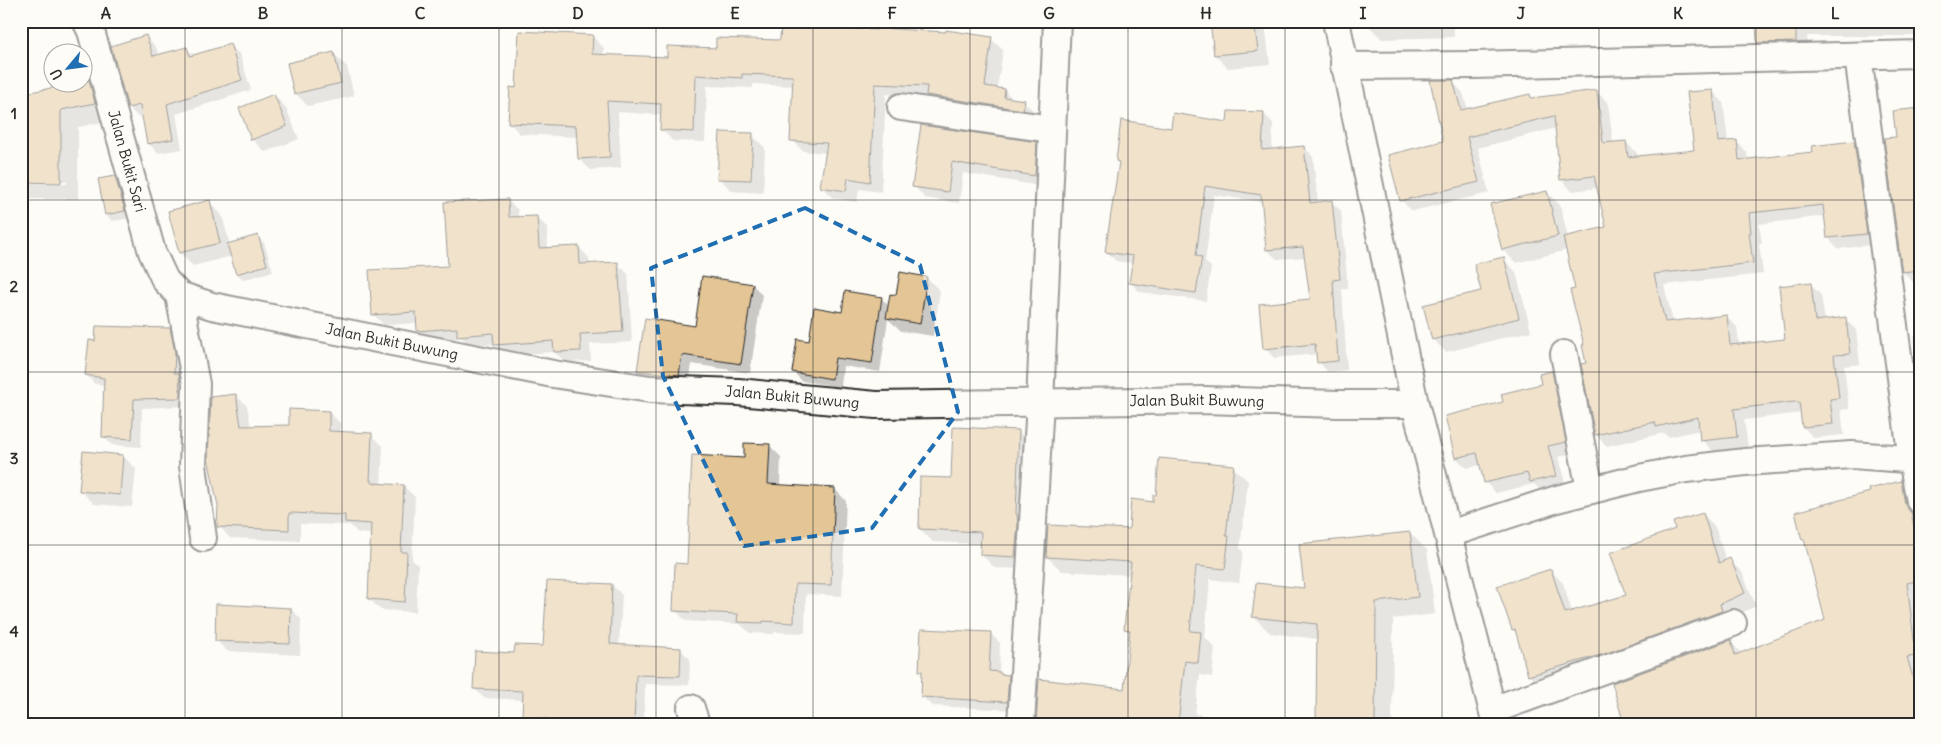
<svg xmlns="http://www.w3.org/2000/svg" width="1941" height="745" viewBox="0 0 1941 745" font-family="Delius,sans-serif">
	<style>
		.shadow { fill: #0003 }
		.building { fill: #e3c596; stroke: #2b2b2b }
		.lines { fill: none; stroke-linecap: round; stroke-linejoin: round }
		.street-casing { stroke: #2b2b2b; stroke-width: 30 }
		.street { stroke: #fdfcf7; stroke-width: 26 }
		.marked { fill: none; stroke: #1f6fb2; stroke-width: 4; stroke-dasharray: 10 6; stroke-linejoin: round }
		.grid { fill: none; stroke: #2b2b2b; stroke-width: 1; stroke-opacity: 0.55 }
		.labels { text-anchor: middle; stroke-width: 5; stroke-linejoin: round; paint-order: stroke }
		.street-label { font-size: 15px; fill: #2b2b2b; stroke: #fdfcf7 }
		.neatline { fill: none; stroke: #2b2b2b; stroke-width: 2 }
		.grid-label { font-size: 16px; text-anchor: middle; font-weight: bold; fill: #2b2b2b }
	</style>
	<rect width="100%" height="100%" fill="#fdfcf7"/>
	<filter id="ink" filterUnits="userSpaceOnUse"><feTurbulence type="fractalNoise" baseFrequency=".02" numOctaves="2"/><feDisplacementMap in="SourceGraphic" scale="10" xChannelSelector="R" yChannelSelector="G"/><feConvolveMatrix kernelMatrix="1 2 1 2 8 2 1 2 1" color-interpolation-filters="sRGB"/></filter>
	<g filter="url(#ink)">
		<!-- shadow -->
		<g class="shadow">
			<polygon points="1212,21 1263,21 1265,24 1270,64 1228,68 1215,55"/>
			<polygon points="1370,21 1453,21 1454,37 1382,39 1370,27"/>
			<polygon points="1557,21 1588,21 1588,26 1563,27"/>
			<polygon points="1757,21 1920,21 1920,36 1807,36 1808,54 1770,55 1758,42"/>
			<polygon points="821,26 823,28 991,39 1003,50 997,89 1005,91 1014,100 1024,102 1036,113 1034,120 938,106 929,97 886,94 881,192 859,189 857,202 833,198 821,187 827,153 803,151 792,140 794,86 753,84 753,88 707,86 705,142 673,141 661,129 662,115 618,112 621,168 591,170 579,159 578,137 520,134 509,122 518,89 592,36 604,48 603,56 668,58 717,49 781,42"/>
			<polygon points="146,37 156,47 159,56 187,48 194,56 230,45 240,55 251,90 176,114 182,149 158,153 148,143 144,117 139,118 129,108"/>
			<polygon points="334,54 347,67 354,96 308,106 295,93"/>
			<polygon points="88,81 106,98 112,120 78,127 78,199 21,199 21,183 67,184 67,181 21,181 21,95"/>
			<polygon points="1452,81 1463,93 1468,110 1529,95 1533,99 1597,92 1608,103 1613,143 1626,142 1637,153 1637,158 1696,151 1712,91 1723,102 1728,142 1736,141 1747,152 1748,160 1814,153 1854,143 1865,154 1877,244 1839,249 1828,238 1825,216 1759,224 1762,243 1759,244 1763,274 1664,285 1673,322 1726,316 1737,327 1739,345 1786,340 1810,284 1821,295 1825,321 1845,319 1856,330 1860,364 1844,366 1849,409 1841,410 1844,435 1814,438 1803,427 1802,413 1744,420 1748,447 1713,451 1702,440 1700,430 1668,437 1664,433 1607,446 1596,435 1583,365 1588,364 1577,290 1567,250 1516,263 1503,250 1547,192 1560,205 1568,237 1607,228 1598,188 1572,191 1562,180 1556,128 1478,148 1489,193 1412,211 1401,200 1445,142"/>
			<polygon points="274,95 286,108 299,139 265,152 252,139"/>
			<polygon points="1920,109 1920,282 1914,283 1903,272 1886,139 1897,138"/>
			<polygon points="1263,113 1273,123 1272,151 1304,147 1313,157 1318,204 1332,202 1341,211 1348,289 1342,289 1347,370 1328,372 1319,362 1318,354 1274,358 1265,348 1311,300 1306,257 1277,259 1267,250 1263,202 1214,195 1205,262 1211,267 1206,301 1140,292 1130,282 1133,263 1116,261 1106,251 1120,164 1117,161 1172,130 1229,123"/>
			<polygon points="922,127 1036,143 1047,155 1046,187 963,173 959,203 925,198 914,186"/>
			<polygon points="752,135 765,148 763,193 732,191 719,178"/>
			<polygon points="115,177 121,184 131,218 112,221 106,215"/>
			<polygon points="507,200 518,210 518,218 536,217 547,227 548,249 579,247 589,258 590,265 617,263 628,274 632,342 590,344 591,361 565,362 555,352 505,355 495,344 469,345 462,338 428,341 418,330 418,323 384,325 374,315 449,267"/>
			<polygon points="209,202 222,215 230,245 258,237 264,243 273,271 243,280 237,273 232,256 193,266 180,253"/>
			<polygon points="1503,259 1516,272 1531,331 1446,352 1433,339 1483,292"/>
			<polygon points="927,278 940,291 933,336 901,331 888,319 880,372 843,366 841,387 802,381 793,372 810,342 881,298 889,306 898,296"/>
			<polygon points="753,285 762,295 750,373 692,364 689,384 648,380 638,370"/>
			<polygon points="170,329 179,338 189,406 142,408 141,447 112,445 103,436 105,385 95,384 86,375 96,342"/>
			<polygon points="1914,336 1920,336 1920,382"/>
			<polygon points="1552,373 1562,383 1576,453 1558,457 1566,486 1542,492 1534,484 1496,493 1485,482 1481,465 1467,468 1456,458 1504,403 1542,385"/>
			<polygon points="236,395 247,406 251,427 290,426 329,412 340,423 340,433 371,435 383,446 381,485 403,486 415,497 412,560 418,565 416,612 381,610 369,599 372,534 358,533 350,525 300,524 300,541 230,538 219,526"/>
			<polygon points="1018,431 1031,444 1028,569 995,568 982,555 982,544 933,542 920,529 953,480"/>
			<polygon points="770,446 781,457 780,486 835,489 846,501 842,596 806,594 805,633 774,632 774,634 750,633 740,624 686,621 675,610 688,565 745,459"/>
			<polygon points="123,456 136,469 132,507 94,504 81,491"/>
			<polygon points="1233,467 1248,481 1240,548 1243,552 1239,583 1210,579 1205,637 1215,648 1212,677 1200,675 1195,714 1257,724 1037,724 1125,690 1131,634 1125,629 1131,575 1062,571 1047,557 1130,530 1154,503"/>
			<polygon points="1900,482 1911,493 1915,516 1920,522 1920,593 1917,593 1920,616 1920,667 1916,668 1920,679 1920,724 1726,724 1730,641 1742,654 1827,621 1807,543 1803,539 1872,493"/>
			<polygon points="1703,514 1715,527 1726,561 1729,560 1742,572 1756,606 1732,617 1542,688 1529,675 1518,635 1513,630 1550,570 1563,583 1572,612 1627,595 1676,530"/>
			<polygon points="1410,533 1427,550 1435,614 1393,619 1392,724 1323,724 1318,639 1270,633 1253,616 1306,590"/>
			<polygon points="612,585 622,595 619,646 680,649 690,659 689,685 645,684 644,724 530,724 523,717 524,700 484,698 474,688 516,654 544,647"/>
			<polygon points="291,609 301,619 300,655 227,651 216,640"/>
			<polygon points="990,633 1000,643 999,673 1002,676 1008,677 1018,686 1016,710 932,706 923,697 924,674 920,671"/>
			<polygon points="743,719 772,720 776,724 742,724"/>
		</g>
		<!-- building -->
		<g class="building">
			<polygon points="1210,21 1254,21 1258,51 1214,55"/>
			<polygon points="1756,21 1796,21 1796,42 1757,43"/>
			<polygon points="781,23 821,25 821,27 877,30 877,28 946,32 946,30 992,37 985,86 1005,89 1004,97 1025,100 1023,110 926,95 927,86 875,84 870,182 848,178 846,191 820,187 827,143 790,141 793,76 742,74 742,78 696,75 694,132 660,130 661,104 607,101 610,157 578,159 576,126 508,123 510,87 516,88 519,31 593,35 592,54 667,57 667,46 716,48 716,38 780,40"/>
			<polygon points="146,35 153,56 187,47 190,56 230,44 242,80 167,104 173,139 147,144 140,105 128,108 111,46"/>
			<polygon points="334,52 341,83 294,94 287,63"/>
			<polygon points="89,80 95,103 61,110 61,183 21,182 21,94 82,82 82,81"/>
			<polygon points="1430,80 1453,80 1461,110 1530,94 1531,98 1597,90 1603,143 1626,141 1628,157 1694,150 1687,92 1713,90 1718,142 1737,140 1739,160 1813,152 1812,146 1854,141 1867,234 1827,238 1823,205 1749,213 1751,233 1749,233 1753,263 1654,274 1665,322 1727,315 1730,345 1785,339 1779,286 1811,282 1815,321 1846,317 1850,354 1834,355 1839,398 1830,399 1833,424 1802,427 1799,402 1794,402 1734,409 1737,437 1700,441 1698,417 1656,427 1655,422 1595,435 1581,364 1586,363 1582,345 1584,345 1570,290 1575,289 1563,237 1606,227 1594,176 1560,180 1554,116 1467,137 1479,182 1400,201 1388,155 1443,141"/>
			<polygon points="274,94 287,126 251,140 239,108"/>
			<polygon points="1920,108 1920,270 1902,272 1884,138 1896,137 1893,111"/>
			<polygon points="1228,111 1264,112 1262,150 1304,146 1310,203 1332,200 1340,279 1333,280 1338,361 1317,363 1315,344 1263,349 1259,304 1310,299 1303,247 1266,250 1261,195 1205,186 1196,256 1202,257 1196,293 1129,283 1133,256 1105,252 1119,162 1116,161 1121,120 1171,128 1173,113 1227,122"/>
			<polygon points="921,125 1037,142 1035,176 952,162 948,192 912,187"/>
			<polygon points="720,132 753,133 751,180 717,179"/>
			<polygon points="115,176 125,211 105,215 98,179"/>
			<polygon points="1547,191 1558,236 1502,250 1490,204"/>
			<polygon points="508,199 509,217 537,216 539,248 579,246 580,264 618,262 623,332 580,334 581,351 554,352 553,341 494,345 493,333 457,336 457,328 417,331 416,312 372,315 369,270 448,266 444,202"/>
			<polygon points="210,200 220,243 179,253 168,211"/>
			<polygon points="258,235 267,265 236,274 227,244"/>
			<polygon points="1504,257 1519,318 1432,340 1423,305 1481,291 1474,264"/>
			<polygon points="900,272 927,277 920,324 886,318 890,294 896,295"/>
			<polygon points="702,276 753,284 741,364 682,355 679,375 637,371 645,318 695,326"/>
			<polygon points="845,291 882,297 872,363 835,358 832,379 792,372 797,339 809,341 814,307 842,312"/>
			<polygon points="96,326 170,328 175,352 174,373 179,373 180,398 134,399 132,439 102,437 104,378 85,375 89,340 95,341"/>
			<polygon points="1552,371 1566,442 1548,446 1556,476 1530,482 1527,473 1484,483 1477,453 1455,458 1445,416 1503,402 1501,394 1541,384 1539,374"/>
			<polygon points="236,394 241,426 289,425 289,409 329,411 329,431 372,433 370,481 372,481 372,483 404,485 401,552 407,552 405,602 368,599 371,524 345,522 345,515 289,513 289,530 217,527 218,506 208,458 211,397"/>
			<polygon points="953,427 1019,430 1016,514 1017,514 1018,524 1015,557 980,555 981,532 919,529 920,477 951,478"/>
			<polygon points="744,443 770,444 768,484 835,488 831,585 795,584 794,623 763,621 763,623 737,622 738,614 673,611 675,563 687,564 692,455 744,458"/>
			<polygon points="83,451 123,455 120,495 79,491"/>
			<polygon points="1159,458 1234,465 1226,536 1229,536 1225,569 1196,566 1190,631 1201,632 1198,663 1185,661 1178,724 1036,724 1039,679 1124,689 1130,630 1124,629 1131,562 1046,557 1048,525 1129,529 1131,499 1153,502 1153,495 1156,495"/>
			<polygon points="1901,481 1905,504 1911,512 1920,556 1920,580 1907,583 1916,656 1907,657 1920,702 1920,724 1624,724 1612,683 1731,640 1735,655 1825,620 1804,539 1802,540 1795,512 1870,492 1869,489"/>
			<polygon points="1703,513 1719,563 1730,558 1745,593 1720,604 1722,611 1604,654 1528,676 1515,629 1512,630 1497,586 1551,569 1565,613 1626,595 1610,553 1675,529 1673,522"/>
			<polygon points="1410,532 1418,597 1376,602 1375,724 1316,724 1317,624 1252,617 1256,583 1304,588 1299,544"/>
			<polygon points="547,581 612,584 610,644 681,648 680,676 636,675 634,724 548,721 548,719 522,717 523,691 473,689 475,651 514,653 515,645 543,646"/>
			<polygon points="216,604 291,608 290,644 215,641"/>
			<polygon points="921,629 991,632 989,671 1000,672 1000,674 1009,675 1007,702 921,697 922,671 919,671"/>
		</g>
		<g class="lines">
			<defs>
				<g id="street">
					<path id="s1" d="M86,21l5,10 61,221 13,28 14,15 33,11 341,68 97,15 88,3 138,13 328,-5 134,4h77"/>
					<polyline points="1336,21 1415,404 1496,724"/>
					<polyline points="1858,56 1912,460 1920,501"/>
					<polyline points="1344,66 1474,65 1920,54"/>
					<polyline points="901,107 1051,129"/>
					<polyline points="179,295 196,384 193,466 203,538"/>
					<polyline points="1564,354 1590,490"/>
					<polyline points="1449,534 1557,499 1639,478 1686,469 1745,462 1852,455 1920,460"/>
					<polyline points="691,708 696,724"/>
					<polyline points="1493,710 1733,623"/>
					<polyline points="1021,724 1040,403 1057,21"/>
				</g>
			</defs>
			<!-- street casing -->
			<use href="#street" class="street-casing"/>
			<!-- street -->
			<use href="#street" class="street"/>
		</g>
	</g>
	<!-- marked area -->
	<path d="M0 0H1941V745H0ZM805,208l115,57 38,147 -86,116 -128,18 -81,-170 -12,-108z" fill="#fdfcf7" fill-opacity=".55" fill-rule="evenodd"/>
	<path class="marked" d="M805,208l115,57 38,147 -86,116 -128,18 -81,-170 -12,-108z"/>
	<!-- grid -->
	<path class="grid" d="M185,21v703M342,21v703M499,21v703M656,21v703M813,21v703M970,21v703M1128,21v703M1285,21v703M1442,21v703M1599,21v703M1756,21v703M21,200h1899M21,372h1899M21,545h1899"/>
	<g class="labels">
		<!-- street labels -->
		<g class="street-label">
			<text dy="5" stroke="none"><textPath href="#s1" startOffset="146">Jalan Bukit Sari</textPath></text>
			<text dy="5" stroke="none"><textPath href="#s1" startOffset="510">Jalan Bukit Buwung</textPath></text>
			<text dy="5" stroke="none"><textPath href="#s1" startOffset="915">Jalan Bukit Buwung</textPath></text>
			<text dy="5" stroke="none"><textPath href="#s1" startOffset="1320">Jalan Bukit Buwung</textPath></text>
		</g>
	</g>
	<!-- margin -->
	<rect width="1941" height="745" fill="none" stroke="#fdfcf7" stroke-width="55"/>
	<!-- north arrow -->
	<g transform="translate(68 68) rotate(241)"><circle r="24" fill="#fdfcf7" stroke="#a9a8a5"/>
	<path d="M0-4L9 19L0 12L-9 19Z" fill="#1f6fb2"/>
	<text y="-8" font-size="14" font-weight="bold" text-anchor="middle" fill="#2b2b2b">U</text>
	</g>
	<rect x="28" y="28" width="1886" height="690" class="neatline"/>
	<g class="grid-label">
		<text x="106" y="19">A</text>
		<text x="263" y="19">B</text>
		<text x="420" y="19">C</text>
		<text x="578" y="19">D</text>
		<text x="735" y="19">E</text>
		<text x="892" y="19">F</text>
		<text x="1049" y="19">G</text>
		<text x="1206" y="19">H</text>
		<text x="1363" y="19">I</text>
		<text x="1521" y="19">J</text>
		<text x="1678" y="19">K</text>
		<text x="1835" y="19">L</text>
		<text x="14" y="119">1</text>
		<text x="14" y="292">2</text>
		<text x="14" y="464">3</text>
		<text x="14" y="637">4</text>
	</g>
</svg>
